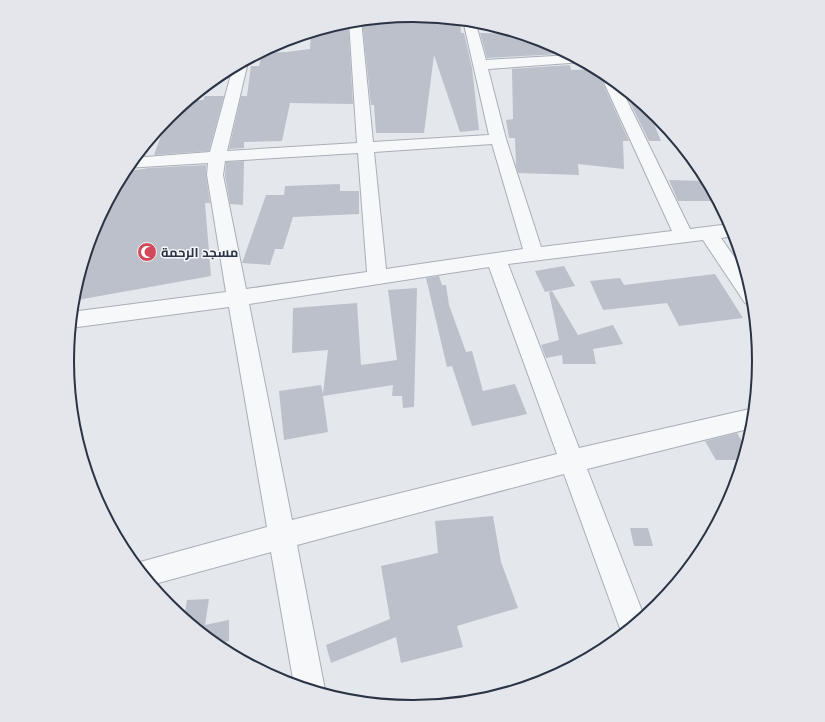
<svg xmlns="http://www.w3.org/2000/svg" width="825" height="722" viewBox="0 0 825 722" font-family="Montserrat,Cairo,sans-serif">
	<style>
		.building { fill: #bbc0ca }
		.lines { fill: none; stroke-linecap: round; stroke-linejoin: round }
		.street-casing { stroke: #a9aeb7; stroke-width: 2 }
		.street { fill: #f7f8fa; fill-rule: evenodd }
		.labels { text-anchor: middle; stroke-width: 3; stroke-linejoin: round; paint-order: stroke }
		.poi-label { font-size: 13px; font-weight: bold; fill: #2b3445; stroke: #f4f6f9; text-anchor: start }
		.rim { fill: none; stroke: #2b3445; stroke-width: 2 }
	</style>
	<rect width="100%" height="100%" fill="#e4e7ec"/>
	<!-- building -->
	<g class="building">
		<polygon points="420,16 460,20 461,33 464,33 472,68 479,130 460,132 434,55 424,133 376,133 374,105 371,105 362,20"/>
		<polygon points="348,21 353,104 290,103 282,141 244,142 244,148 229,149 241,96 247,96 251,66 259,66 262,53 286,52 310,49 311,32"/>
		<polygon points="480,33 520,34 527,36 529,42 547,43 559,49 560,54 487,58"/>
		<polygon points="570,65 571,70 597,69 603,72 600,77 629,141 623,141 624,169 578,164 579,175 518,173 516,166 515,138 509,138 506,120 513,119 512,69 510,69"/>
		<polygon points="623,88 648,109 661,141 649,141"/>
		<polygon points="205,96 224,96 209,151 154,155 168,116 178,116 180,106 187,101 203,100"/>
		<polygon points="244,161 243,205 230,204 225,175 226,162"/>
		<polygon points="206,165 206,175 210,203 205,203 211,276 72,301 73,293 93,228 123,172 149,168"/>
		<polygon points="669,180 707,181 718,201 678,201"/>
		<polygon points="340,184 340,191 359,191 359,214 293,217 283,249 275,249 270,265 242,263 266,195 284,195 285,186"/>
		<polygon points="564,266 575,286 545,292 535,271"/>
		<polygon points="715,274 743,318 679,326 667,303 603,310 590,281 620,278 624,285"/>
		<polygon points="439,276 442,285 446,285 449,305 466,352 472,351 483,391 515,384 527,414 472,426 452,366 447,367 426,278"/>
		<polygon points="417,288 414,407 403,408 402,396 392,396 393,385 323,396 328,432 284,440 279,391 321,385 323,394 328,350 292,353 293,308 357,303 361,365 397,360 388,290"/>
		<polygon points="552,291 578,335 613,325 623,344 593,349 596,364 563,364 562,355 546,358 541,345 559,340 549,292"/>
		<polygon points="737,433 746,448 742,460 716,460 705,441"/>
		<polygon points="493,516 501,562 518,608 457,626 463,647 401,663 396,637 331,663 326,645 390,619 381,566 438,553 435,521"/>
		<polygon points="630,528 648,528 653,546 634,546"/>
		<polygon points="209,599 205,625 229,620 229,641 215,644 184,619 187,600"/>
	</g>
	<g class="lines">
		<defs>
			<path id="street" d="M361,20l12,122 116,-7 -26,-115 12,1 11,39 85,-5 12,7 -95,7 18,70 35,108 131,-16 -71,-155 3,-3 16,13 70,143 40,-5 4,12 -13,2c11,16 37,48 31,68l-7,-3 -42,-63 -195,24 71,184 175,-40 -2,20 -165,41 57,147 -22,18 -58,-160 -267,71 28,145 -1,4 -30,-9 -23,-133 -120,33 -18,-21 134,-37 -38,-220 -159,21 1,-16 155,-20 -19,-117 1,-12 -83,5 8,-10 77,-6 23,-85 13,-8 2,3 -21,89 130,-8 -8,-122zM492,144l31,105 -137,20 -12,-117zM358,153l9,119 -121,17 -23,-114 2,-14zM489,267l68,187 -265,66 -43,-216z"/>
		</defs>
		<!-- street casing -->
		<use href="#street" class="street-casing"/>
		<!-- street -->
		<use href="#street" class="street"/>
	</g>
	<!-- icons -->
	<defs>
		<symbol id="mosque-disc" viewBox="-11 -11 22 22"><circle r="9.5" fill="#d1495b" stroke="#f4f6f9"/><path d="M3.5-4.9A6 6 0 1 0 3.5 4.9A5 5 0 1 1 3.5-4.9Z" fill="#fff"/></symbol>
	</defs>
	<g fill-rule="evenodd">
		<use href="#mosque-disc" x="136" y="241" width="22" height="22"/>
	</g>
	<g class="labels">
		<!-- poi labels -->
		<g class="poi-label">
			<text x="161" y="257">مسجد الرحمة</text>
		</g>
	</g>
	<!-- crop -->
	<path d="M0 0H825V722H0ZM74 361a339 339 0 1 1 678 0a339 339 0 1 1-678 0Z" fill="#e4e6eb" fill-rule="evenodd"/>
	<path class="rim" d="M74 361a339 339 0 1 1 678 0a339 339 0 1 1-678 0Z"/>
</svg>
